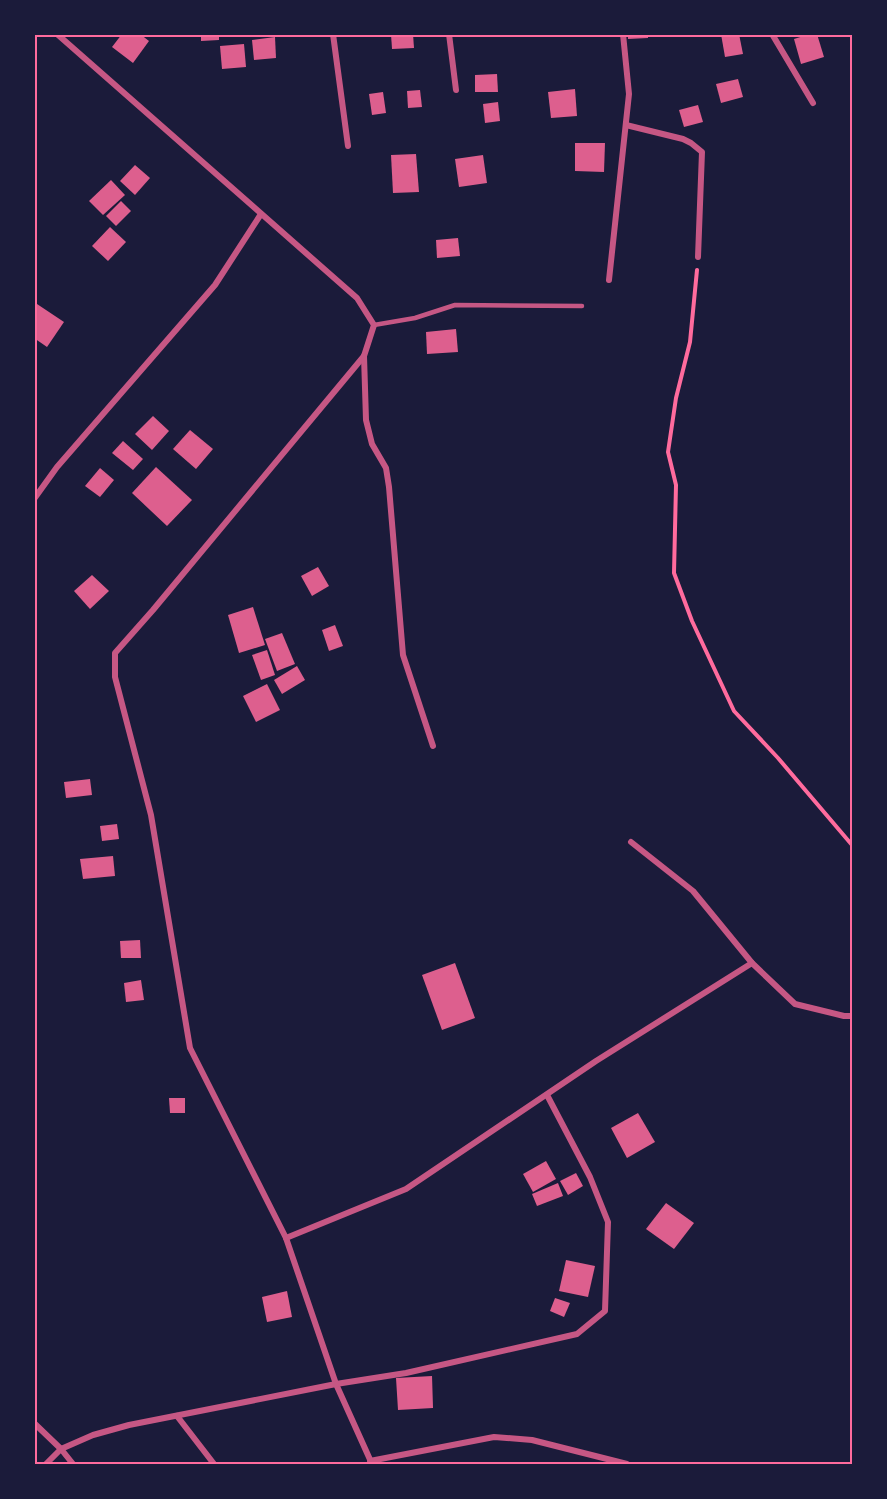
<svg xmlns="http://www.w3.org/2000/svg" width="887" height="1499" viewBox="0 0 887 1499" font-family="Barlow,sans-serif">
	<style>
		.building { fill: #dd5f8e }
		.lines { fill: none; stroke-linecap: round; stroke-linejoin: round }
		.path { stroke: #ff6b9d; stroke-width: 4 }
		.service { stroke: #c65784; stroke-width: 4.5 }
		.minor { stroke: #c65784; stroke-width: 6 }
		.neatline { fill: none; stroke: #ff6b9d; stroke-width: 2 }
	</style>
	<rect width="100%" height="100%" fill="#1b1b3a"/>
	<!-- building -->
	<g class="building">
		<polygon points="122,34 140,34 149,41 133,63 112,47"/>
		<polygon points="201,34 219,34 219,40 201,41"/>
		<polygon points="391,34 413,34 414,48 392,49"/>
		<polygon points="628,34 648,34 648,38 628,39"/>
		<polygon points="721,34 739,34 743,54 725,57"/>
		<polygon points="810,34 817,34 824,57 801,64 794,39"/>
		<polygon points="275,37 276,58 254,60 252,40"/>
		<polygon points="244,44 246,67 222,69 220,46"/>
		<polygon points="497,74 498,92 475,92 475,75"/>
		<polygon points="738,79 743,97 721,103 716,84"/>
		<polygon points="575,89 577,116 551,118 548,92"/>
		<polygon points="420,90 422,107 408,108 407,91"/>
		<polygon points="383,92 386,113 372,115 369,94"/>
		<polygon points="498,102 500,121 485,123 483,104"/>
		<polygon points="698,105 703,122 684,127 679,110"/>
		<polygon points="575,143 605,143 604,172 575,171"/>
		<polygon points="416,154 419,192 393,193 391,155"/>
		<polygon points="483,155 487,183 459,187 455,159"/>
		<polygon points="135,165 150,178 135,195 120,181"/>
		<polygon points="111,180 125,195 103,215 89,201"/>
		<polygon points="121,201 131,211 116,226 106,216"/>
		<polygon points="110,227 126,242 108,261 92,246"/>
		<polygon points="458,238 460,256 437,258 436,240"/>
		<polygon points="34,302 64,322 47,347 34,338"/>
		<polygon points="456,329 458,352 427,354 426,332"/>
		<polygon points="153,416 169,431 152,450 135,434"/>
		<polygon points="190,430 213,449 196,469 173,449"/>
		<polygon points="123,441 143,459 133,470 112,453"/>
		<polygon points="156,467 192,500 167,526 132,493"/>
		<polygon points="100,468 114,480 100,497 85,486"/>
		<polygon points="318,567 329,586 312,596 301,576"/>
		<polygon points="92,575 109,591 90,609 74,591"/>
		<polygon points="253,607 265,645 239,653 228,615"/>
		<polygon points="335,625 343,646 329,651 322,630"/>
		<polygon points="282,633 295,664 277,671 265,639"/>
		<polygon points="267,650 275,675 261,680 252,655"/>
		<polygon points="297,666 305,680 282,694 274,680"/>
		<polygon points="267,684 280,710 256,722 243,696"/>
		<polygon points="90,779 92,795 66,798 64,782"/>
		<polygon points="117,824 119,839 102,841 100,826"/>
		<polygon points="113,856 115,876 83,879 80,859"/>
		<polygon points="140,940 141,958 121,958 120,941"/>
		<polygon points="455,963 475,1018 442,1030 422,975"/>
		<polygon points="141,980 144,1000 126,1002 124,983"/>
		<polygon points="169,1098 185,1098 185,1113 170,1113"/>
		<polygon points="638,1113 655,1142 627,1158 611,1128"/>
		<polygon points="546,1161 556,1179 533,1192 523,1174"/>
		<polygon points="576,1173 583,1186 568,1195 560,1181"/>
		<polygon points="558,1183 563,1196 537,1206 532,1194"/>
		<polygon points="666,1203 694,1223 674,1249 646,1229"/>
		<polygon points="566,1260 595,1266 588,1297 559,1291"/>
		<polygon points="287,1291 292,1317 267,1322 262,1297"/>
		<polygon points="555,1298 570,1303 564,1317 550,1311"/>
		<polygon points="432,1376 433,1408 398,1410 396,1378"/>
	</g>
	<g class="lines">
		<!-- path -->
		<polyline class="path" points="697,270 690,342 676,398 668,452 676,485 674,573 692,621 734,711 778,758 852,845"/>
		<!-- service -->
		<polyline class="service" points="374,325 415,318 455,305 582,306"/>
		<!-- minor -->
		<g class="minor">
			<polyline points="57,34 357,298 374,325 364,356 153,610 115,653 115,677 151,815 190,1048 286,1238 336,1384 372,1464"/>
			<polyline points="333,34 348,146"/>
			<polyline points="449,34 456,90"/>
			<polyline points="772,34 813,103"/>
			<polyline points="626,125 683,139 691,143 702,152 698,257"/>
			<polyline points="609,280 629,94 623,34"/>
			<polyline points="364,356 366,420 372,444 386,468 389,487 403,655 433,746"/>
			<polyline points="34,499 57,467 215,285 261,214"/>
			<polyline points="631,842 693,891 752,963 795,1004 844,1016 852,1016"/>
			<polyline points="286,1238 406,1189 596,1061 752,963"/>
			<polyline points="177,1416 214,1464"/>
			<polyline points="34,1423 61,1449 73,1464"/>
			<polyline points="370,1461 494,1437 532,1440 627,1464"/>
			<polyline points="46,1464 61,1449 93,1435 129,1425 336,1384 406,1373 577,1334 605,1311 608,1222 590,1177 547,1095"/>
		</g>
	</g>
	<!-- border -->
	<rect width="887" height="1499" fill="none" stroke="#1b1b3a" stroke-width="72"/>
	<rect x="36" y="36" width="815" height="1427" class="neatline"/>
</svg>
